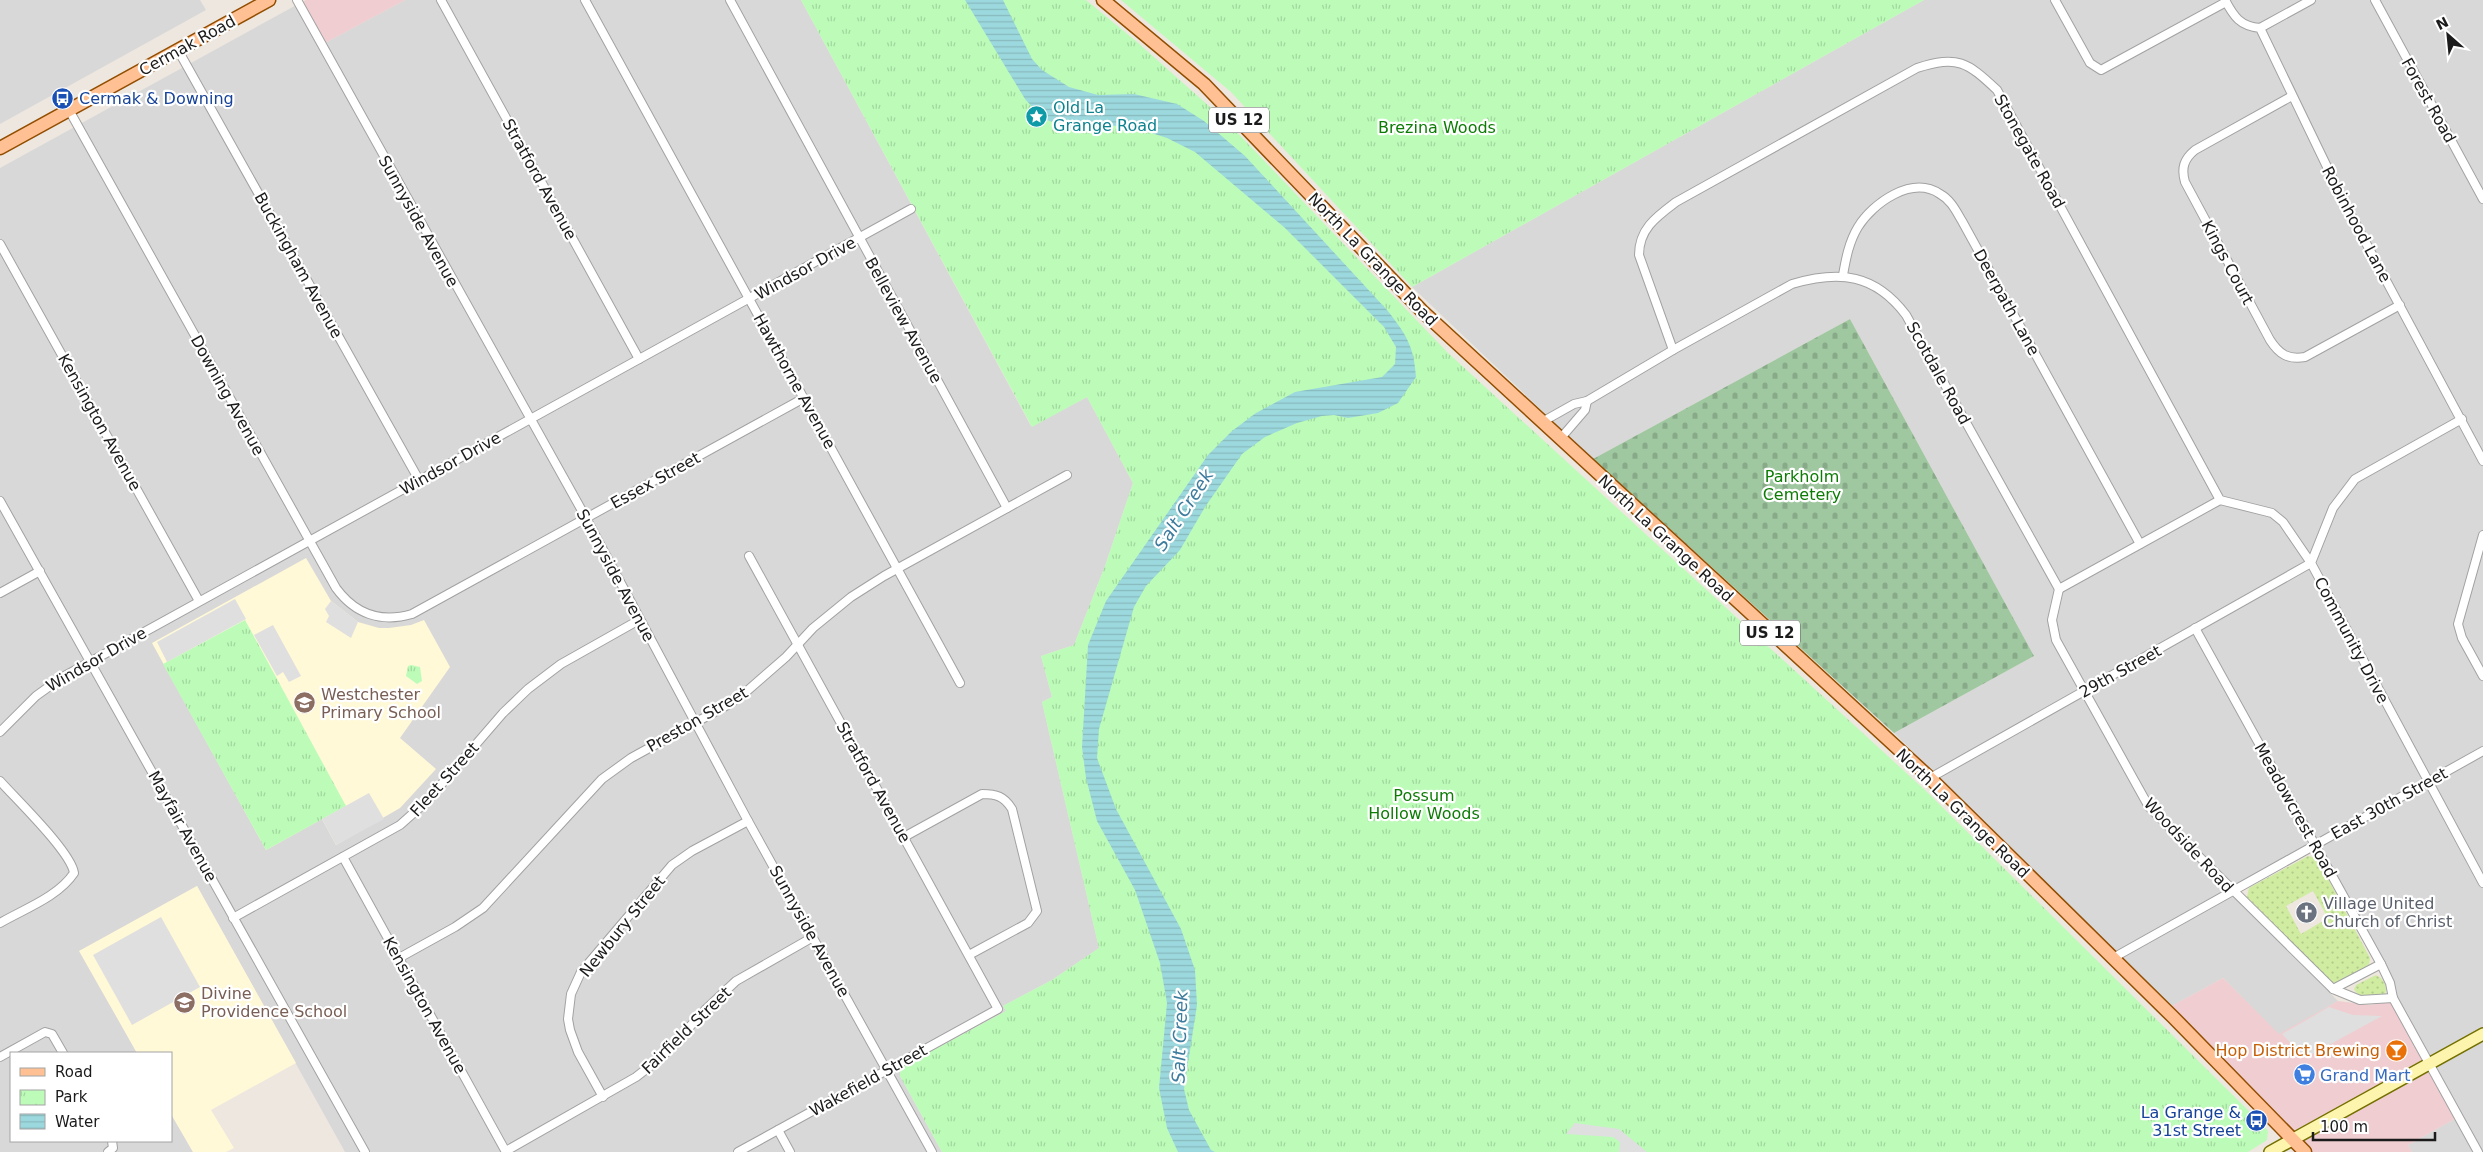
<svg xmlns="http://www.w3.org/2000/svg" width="2483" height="1152" viewBox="0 0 2483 1152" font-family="'DejaVu Sans',sans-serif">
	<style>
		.residential { fill: #d9d8d8 }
		.commercial { fill: #f0cdd0 }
		.education { fill: #fff9d7 }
		.grass { fill: url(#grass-dots); fill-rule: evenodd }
		.cemetery { fill: url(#cemetery-stones) }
		.park { fill: url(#park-tufts) }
		.parking { fill: #dfdfdf }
		.water { fill: url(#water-rules) }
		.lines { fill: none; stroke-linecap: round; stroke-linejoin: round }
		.minor-casing { stroke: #a2a2a2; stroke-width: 10 }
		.secondary-casing { stroke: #747000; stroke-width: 14 }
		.primary-casing { stroke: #924d00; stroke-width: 15 }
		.minor { stroke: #fff; stroke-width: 8 }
		.secondary { stroke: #fdf5ae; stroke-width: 11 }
		.primary { stroke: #ffc193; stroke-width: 12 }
		.labels { text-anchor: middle; stroke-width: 4.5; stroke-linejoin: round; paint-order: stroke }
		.shield { fill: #fff; stroke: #5f5f5f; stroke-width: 1 }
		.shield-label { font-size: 15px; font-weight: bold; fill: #1b1b1b }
		.street-label { font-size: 16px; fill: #1b1b1b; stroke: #fff }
		.transit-label { font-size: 16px; fill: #164399; stroke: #fff; text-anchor: start }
		.culture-label { font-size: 16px; fill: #0d838f; stroke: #fff; text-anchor: start }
		.park-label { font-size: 16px; fill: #0c7c05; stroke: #fff }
		.education-label { font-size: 16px; fill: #785e54; stroke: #fff; text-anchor: start }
		.worship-label { font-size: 16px; fill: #5b616d; stroke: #fff; text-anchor: start }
		.food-label { font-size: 16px; fill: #c56008; stroke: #fff; text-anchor: end }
		.shop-label { font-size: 16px; fill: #366cbe; stroke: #fff; text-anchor: start }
		.water-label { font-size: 18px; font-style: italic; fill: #3e7c9e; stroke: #fff }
	</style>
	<defs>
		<pattern id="grass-dots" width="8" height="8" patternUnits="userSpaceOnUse" patternTransform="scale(1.25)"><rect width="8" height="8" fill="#d0eca1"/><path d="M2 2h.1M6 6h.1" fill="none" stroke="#b2ca8a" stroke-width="1.8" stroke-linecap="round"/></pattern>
		<pattern id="cemetery-stones" width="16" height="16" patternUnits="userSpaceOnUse" patternTransform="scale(1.25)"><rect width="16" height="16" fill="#9fc7a0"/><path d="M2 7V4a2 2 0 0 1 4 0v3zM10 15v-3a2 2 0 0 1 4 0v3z" fill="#88aa89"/></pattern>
		<pattern id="park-tufts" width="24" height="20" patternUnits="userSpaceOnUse" patternTransform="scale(1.25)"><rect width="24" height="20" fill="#bcfcb8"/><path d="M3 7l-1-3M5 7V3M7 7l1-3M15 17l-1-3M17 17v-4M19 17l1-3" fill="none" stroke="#a1d79e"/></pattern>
		<pattern id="water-rules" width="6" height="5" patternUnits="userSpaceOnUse" patternTransform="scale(1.25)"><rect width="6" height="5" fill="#9cd9de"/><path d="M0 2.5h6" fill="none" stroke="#86babe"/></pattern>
	</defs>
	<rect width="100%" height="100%" fill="#ede7df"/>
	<!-- residential -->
	<g class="residential">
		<polygon points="0,0 200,0 206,10 0,124"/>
		<polygon points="405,0 801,0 1031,426 1087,397 1133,483 1105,566 1074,645 1041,656 1052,697 1042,702 1099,948 1052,980 1003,1006 1006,1011 904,1066 900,1071 900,1076 942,1152 345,1152 197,886 80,951 137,1053 11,1053 11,1141 171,1141 171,1114 193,1152 0,1152 0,168 300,3 323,44"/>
		<polygon points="1924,0 2483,0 2483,1031 2430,1060 2398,1001 2392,980 2316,842 2228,891 2338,1001 2279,1035 2223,978 2170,1007 1894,733 2034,656 1850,319 1593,459 1412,287"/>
		<polygon points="2483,1037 2483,1152 2412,1152 2408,1145 2460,1116 2432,1065"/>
	</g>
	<!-- commercial -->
	<g class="commercial">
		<polygon points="306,0 405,0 323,44 300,3"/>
		<polygon points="2223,978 2279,1034 2338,1001 2369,1005 2398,1001 2430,1060 2295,1133 2170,1007"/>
		<polygon points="2432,1065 2460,1116 2408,1145 2412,1152 2309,1152 2299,1140"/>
	</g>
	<!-- education -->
	<g class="education">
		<polygon points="306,558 331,601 358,622 379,628 389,628 411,625 424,620 450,667 400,738 436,769 400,808 336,845 322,819 266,850 152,643"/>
		<polygon points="197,886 296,1063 211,1110 234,1148 226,1152 193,1152 171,1114 171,1053 137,1053 79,951"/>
	</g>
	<!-- grass -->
	<g class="grass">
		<path d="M2308,856l9,2 53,100 -1,7 -33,18 -5,-1 -84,-85 2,-9zM2313,891l15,27 -27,16 -15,-28z"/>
		<path d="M2376,975c7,3 12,12 9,19 -8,4 -27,5 -31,-5l2,-4z"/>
	</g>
	<!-- cemetery -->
	<polygon class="cemetery" points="1850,319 2034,656 1894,733 1593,459"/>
	<!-- park -->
	<g class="park">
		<polygon points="801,0 1086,0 1137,42 1228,123 1447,352 1926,791 2264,1126 2268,1131 2267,1140 2248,1152 942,1152 900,1076 900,1072 904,1066 1006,1011 1003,1006 1052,980 1099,948 1042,702 1052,697 1041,656 1074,645 1105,566 1133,483 1087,397 1032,427"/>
		<polygon points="1121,0 1924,0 1412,287 1231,92"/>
		<polygon points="245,620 346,806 266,850 163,664"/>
		<polygon points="411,665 420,667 422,681 417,684 406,676 408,666"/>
	</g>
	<!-- parking -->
	<g class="parking">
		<polygon points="235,599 246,619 167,662 157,642"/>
		<polygon points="331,601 358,622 351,638 326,622 329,616 325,609"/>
		<polygon points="273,625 301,676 289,682 283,672 277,676 254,635"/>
		<polygon points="369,793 384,819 336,845 322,819"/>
		<polygon points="161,917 200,987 132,1025 93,955"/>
		<polygon points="2329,1007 2353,1015 2382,1016 2305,1058 2282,1034"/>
		<polygon points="1575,1123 1619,1129 1647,1152 1619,1152 1620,1142 1613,1137 1566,1134"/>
	</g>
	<!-- water -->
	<path class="water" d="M965,0h38l29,59 10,11 27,17 29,8 36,-1 43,10 27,17 41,35 142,154c19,24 27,36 29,67l-18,26 -20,10 -30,5 -14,-3 -12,1 -25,7 -32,14 -23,17 -37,53 -25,43 -34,36 -12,21 -35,122 -2,29 19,51 65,120 14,41 2,35 -13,84 5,21 22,40 4,2h-37l-11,-24 -8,-40 8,-85 -7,-40 -25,-73 -38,-69 -11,-43 -4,-31 6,-102 18,-44 102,-146 24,-24 24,-18 39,-21 87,-15 13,-13 1,-17 -12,-20 -99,-99 -90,-76 -28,-14 -40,-13 -56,4 -29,-11 -17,-19z"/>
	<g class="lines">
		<defs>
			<g id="minor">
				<polyline points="297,0 586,518 748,821 932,1152"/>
				<polyline points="441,0 639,359"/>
				<polyline points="585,0 960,683"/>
				<polyline points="730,0 1007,508"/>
				<polyline points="2055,0 2090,63 2101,70 2226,2"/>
				<path d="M2225,0c9,17 15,26 35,28l84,174 139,259"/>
				<polyline points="2375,0 2483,199"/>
				<polyline points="2260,28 2311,0"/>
				<polyline points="178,50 419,480"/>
				<path d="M2292,96l-97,54c-11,9 -14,18 -10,32l85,158c9,14 18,20 35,17l95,-52"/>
				<path d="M69,110l267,478c19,26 45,35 76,26l392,-216"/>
				<polyline points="0,244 199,601"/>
				<path d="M1843,275c3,-17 6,-33 15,-48 15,-24 54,-52 82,-33 11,6 16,17 22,27l178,323"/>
				<path d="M1673,350l-34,-95c0,-26 17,-38 37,-53l241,-134c41,-13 50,-6 80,22l223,410 52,13 11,9 28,41 -381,215"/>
				<polyline points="2462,419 2355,479 2333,508 2311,563 2483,883"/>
				<path d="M1542,422l32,-18 13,-3 86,-51 119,-66c48,-14 83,-10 114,31l153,274 161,-89"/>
				<polyline points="1560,439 1585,410 1587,401"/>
				<polyline points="0,501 365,1152"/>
				<polyline points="2483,535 2458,624 2462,638 2483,676"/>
				<polyline points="2059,589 2052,620 2056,640 2149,807 2333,989 2360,1000 2393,998"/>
				<polyline points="0,593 40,571"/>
				<polyline points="2195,628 2381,964 2390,983 2393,998 2478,1152"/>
				<polyline points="0,732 36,696 61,678 911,209"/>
				<path d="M0,781c17,19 71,71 74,92 -16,24 -50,36 -74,50"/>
				<path d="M904,837l78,-43c14,0 22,2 30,15l25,102 -9,12 -59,32"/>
				<polyline points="343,857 506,1152"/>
				<polyline points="233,918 400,825 427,801 503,713 528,689 561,664 639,620"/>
				<polyline points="399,958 455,927 483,908 602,779 631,758 731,703 747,691 786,657 813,628 851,597 884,576 1067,475"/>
				<polyline points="2113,958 2483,751"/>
				<polyline points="2333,989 2381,964"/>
				<polyline points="0,1057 45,1032 52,1034 63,1053"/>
				<polyline points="603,1097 578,1052 570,1030 568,1019 571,994 581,972 672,865 692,851 748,821"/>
				<polyline points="778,1130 790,1152"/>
				<polyline points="506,1151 636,1077 663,1056 705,1010 736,981 813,937"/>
				<polyline points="108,1152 113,1148 112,1141"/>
				<polyline points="738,1152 998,1009 749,556"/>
			</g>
			<polyline id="secondary" points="2270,1152 2483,1034"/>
			<g id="primary">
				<polyline points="1103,0 1204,84 1422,311 1930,778 2173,1017 2305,1152"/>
				<polyline points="0,148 269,0"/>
			</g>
		</defs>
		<!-- minor casing -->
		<use href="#minor" class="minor-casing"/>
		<!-- secondary casing -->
		<use href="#secondary" class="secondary-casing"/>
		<!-- primary casing -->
		<use href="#primary" class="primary-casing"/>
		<!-- minor -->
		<use href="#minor" class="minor"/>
		<!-- secondary -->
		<use href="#secondary" class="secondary"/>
		<!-- primary -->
		<use href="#primary" class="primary"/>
	</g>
	<!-- icons -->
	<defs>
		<symbol id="bus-disc" viewBox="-11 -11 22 22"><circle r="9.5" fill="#1a4fb4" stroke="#fff"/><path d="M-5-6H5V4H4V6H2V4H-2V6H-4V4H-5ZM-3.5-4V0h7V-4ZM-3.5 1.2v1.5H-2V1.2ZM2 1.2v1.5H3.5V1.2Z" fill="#fff"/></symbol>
		<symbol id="sight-disc" viewBox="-11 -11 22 22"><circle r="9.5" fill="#0f9aa8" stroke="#fff"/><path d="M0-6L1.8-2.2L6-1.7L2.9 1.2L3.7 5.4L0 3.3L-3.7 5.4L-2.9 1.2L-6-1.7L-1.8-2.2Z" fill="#fff"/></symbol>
		<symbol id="school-disc" viewBox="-11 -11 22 22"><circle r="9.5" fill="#8d6e63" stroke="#fff"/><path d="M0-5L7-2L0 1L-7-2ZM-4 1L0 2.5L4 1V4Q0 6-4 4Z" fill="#fff"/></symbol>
		<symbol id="church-disc" viewBox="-11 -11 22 22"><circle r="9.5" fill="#6b7280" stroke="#fff"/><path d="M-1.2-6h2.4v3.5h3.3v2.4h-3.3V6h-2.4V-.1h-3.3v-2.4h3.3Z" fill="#fff"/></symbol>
		<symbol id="bar-disc" viewBox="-11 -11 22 22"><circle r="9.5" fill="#e8710a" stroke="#fff"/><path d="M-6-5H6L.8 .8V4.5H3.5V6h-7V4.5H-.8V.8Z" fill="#fff"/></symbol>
		<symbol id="supermarket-disc" viewBox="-11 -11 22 22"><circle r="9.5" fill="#3f7fe0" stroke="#fff"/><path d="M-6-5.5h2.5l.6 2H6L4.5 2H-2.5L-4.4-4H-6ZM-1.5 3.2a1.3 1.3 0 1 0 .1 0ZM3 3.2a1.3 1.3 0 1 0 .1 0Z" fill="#fff"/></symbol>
	</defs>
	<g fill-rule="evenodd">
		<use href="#bus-disc" x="50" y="86" width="25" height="25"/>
		<use href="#sight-disc" x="1024" y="104" width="25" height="25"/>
		<use href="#school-disc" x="292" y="690" width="25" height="25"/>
		<use href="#church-disc" x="2294" y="900" width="25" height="25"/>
		<use href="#school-disc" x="172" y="990" width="25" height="25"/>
		<use href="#bar-disc" x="2384" y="1038" width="25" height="25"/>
		<use href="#supermarket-disc" x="2292" y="1062" width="25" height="25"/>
		<use href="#bus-disc" x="2244" y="1108" width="25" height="25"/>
	</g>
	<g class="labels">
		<!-- shield labels -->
		<g class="shield">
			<rect x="1209" y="107.5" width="60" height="25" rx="4"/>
			<rect x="1740" y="620.5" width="60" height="25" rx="4"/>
		</g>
		<g class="shield-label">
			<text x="1239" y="125">US 12</text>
			<text x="1770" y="638">US 12</text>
		</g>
		<!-- street labels -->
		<g class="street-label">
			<text transform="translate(187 45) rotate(-29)" y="6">Cermak Road</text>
			<text transform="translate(2429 100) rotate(61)" y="6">Forest Road</text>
			<text transform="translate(2030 151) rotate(61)" y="6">Stonegate Road</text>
			<text transform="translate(540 179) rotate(61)" y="6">Stratford Avenue</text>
			<text transform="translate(419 221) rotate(61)" y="6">Sunnyside Avenue</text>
			<text transform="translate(2357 224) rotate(62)" y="6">Robinhood Lane</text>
			<text transform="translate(1373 259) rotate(46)" y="6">North La Grange Road</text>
			<text transform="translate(2228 262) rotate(62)" y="6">Kings Court</text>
			<text transform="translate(299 265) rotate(61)" y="6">Buckingham Avenue</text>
			<text transform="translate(805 268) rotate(-29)" y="6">Windsor Drive</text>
			<text transform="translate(2007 302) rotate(61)" y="6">Deerpath Lane</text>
			<text transform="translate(904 320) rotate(61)" y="6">Belleview Avenue</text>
			<text transform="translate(1939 373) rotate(61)" y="6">Scotdale Road</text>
			<text transform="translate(795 381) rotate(61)" y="6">Hawthorne Avenue</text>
			<text transform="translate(228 395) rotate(61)" y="6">Downing Avenue</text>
			<text transform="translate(100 422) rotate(61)" y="6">Kensington Avenue</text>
			<text transform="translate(450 463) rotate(-29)" y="6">Windsor Drive</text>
			<text transform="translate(655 480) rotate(-29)" y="6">Essex Street</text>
			<text transform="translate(1666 538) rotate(43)" y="6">North La Grange Road</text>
			<text transform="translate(616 575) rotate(62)" y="6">Sunnyside Avenue</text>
			<text transform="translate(2352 640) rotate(62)" y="6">Community Drive</text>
			<text transform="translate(96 659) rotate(-30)" y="6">Windsor Drive</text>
			<text transform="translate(2120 671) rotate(-29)" y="6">29th Street</text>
			<text transform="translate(697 719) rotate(-30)" y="6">Preston Street</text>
			<text transform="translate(444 779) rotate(-48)" y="6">Fleet Street</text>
			<text transform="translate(874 782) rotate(61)" y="6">Stratford Avenue</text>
			<text transform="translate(2389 803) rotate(-29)" y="6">East 30th Street</text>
			<text transform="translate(2296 810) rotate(61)" y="6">Meadowcrest Road</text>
			<text transform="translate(1963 813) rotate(44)" y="6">North La Grange Road</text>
			<text transform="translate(183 826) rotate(61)" y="6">Mayfair Avenue</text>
			<text transform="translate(2189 845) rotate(47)" y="6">Woodside Road</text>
			<text transform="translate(622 926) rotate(-51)" y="6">Newbury Street</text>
			<text transform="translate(810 931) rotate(61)" y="6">Sunnyside Avenue</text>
			<text transform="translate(425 1005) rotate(61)" y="6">Kensington Avenue</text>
			<text transform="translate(686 1030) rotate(-44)" y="6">Fairfield Street</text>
			<text transform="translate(868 1080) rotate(-29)" y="6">Wakefield Street</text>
		</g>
		<!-- transit labels -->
		<g class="transit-label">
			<text x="79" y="104">Cermak &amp; Downing</text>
			<text x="2241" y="1118" text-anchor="end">La Grange &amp;<tspan x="2241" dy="18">31st Street</tspan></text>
		</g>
		<!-- culture labels -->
		<g class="culture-label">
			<text x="1053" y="113">Old La<tspan x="1053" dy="18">Grange Road</tspan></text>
		</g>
		<!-- park labels -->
		<g class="park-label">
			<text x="1437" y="133">Brezina Woods</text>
			<text x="1802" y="482">Parkholm<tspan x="1802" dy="18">Cemetery</tspan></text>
			<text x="1424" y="801">Possum<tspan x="1424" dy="18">Hollow Woods</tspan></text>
		</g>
		<!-- education labels -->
		<g class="education-label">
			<text x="321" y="700">Westchester<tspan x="321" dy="18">Primary School</tspan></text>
			<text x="201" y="999">Divine<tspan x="201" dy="18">Providence School</tspan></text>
		</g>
		<!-- worship labels -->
		<g class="worship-label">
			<text x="2323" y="909">Village United<tspan x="2323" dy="18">Church of Christ</tspan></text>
		</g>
		<!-- food labels -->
		<g class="food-label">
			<text x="2380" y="1056">Hop District Brewing</text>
		</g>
		<!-- shop labels -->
		<g class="shop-label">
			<text x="2320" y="1081">Grand Mart</text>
		</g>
		<!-- water labels -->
		<g class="water-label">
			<text transform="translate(1184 510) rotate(-57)" y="6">Salt Creek</text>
			<text transform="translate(1180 1037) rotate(-88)" y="6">Salt Creek</text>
		</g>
	</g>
	<!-- legend -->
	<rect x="10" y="1052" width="162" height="90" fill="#ffffff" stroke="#a4a4a4"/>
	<rect x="20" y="1068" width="25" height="8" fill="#ffc193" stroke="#a4a4a4"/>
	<text x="55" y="1077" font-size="15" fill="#1b1b1b">Road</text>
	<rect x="20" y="1090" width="25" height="15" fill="url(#park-tufts)" stroke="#a4a4a4"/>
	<text x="55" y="1102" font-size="15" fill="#1b1b1b">Park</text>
	<rect x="20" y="1114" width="25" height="15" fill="url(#water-rules)" stroke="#a4a4a4"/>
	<text x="55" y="1127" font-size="15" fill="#1b1b1b">Water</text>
	<!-- north arrow -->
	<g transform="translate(2448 35) rotate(333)" stroke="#ffffff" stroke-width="4" paint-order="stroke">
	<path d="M0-4L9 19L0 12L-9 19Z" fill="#1b1b1b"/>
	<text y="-8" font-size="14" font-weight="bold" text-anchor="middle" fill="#1b1b1b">N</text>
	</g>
	<!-- scale -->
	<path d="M2313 1132v8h122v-8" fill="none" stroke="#1b1b1b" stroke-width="2.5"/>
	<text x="2320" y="1132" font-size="15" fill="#1b1b1b" stroke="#ffffff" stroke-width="4" paint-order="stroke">100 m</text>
</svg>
